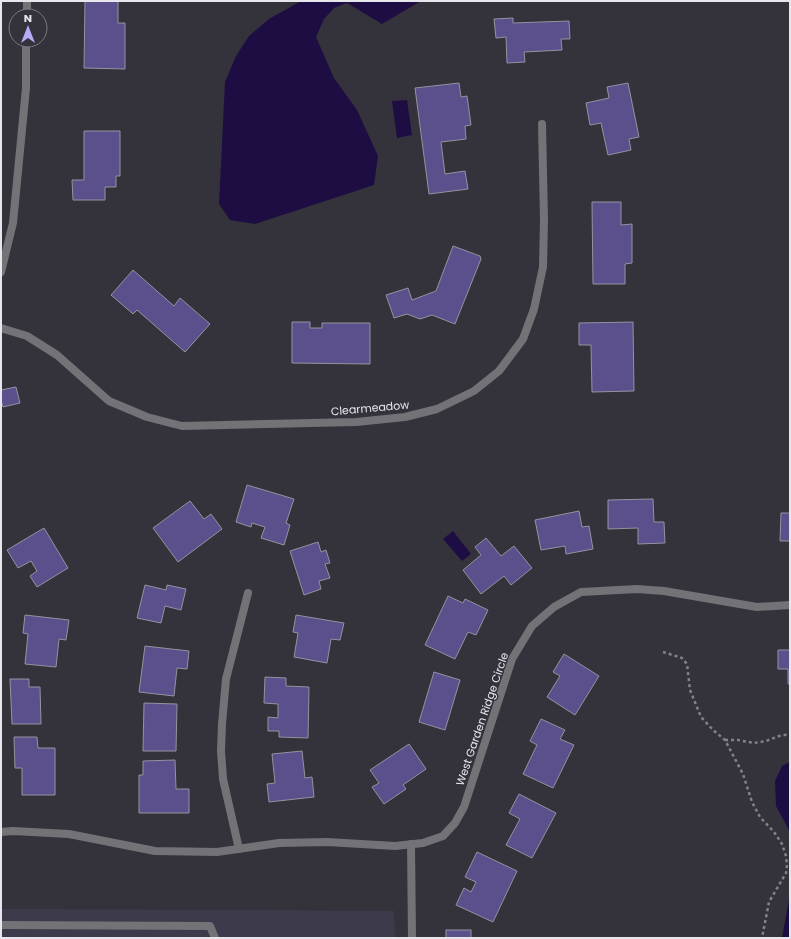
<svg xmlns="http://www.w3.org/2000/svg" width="791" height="939" viewBox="0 0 791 939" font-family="Poppins,sans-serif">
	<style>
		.built { fill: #3d3b4b }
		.water { fill: #1e0d43 }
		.building { fill: #5b508c; stroke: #94939f }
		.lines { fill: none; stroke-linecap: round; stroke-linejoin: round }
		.path { stroke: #83828a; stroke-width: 2.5; stroke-dasharray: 3 3; stroke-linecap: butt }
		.service { stroke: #727277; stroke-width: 8 }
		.minor { stroke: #727277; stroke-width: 8 }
		.labels { text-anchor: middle; stroke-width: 3; stroke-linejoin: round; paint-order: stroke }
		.street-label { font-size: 11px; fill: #e7e6ed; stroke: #34333c }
	</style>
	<rect width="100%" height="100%" fill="#34333c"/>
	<!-- built -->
	<polygon class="built" points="1,909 394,911 395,938 1,938"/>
	<!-- water -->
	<g class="water">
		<polygon points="301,1 421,1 382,24 347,3 334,8 324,19 316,37 334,78 357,110 378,156 374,185 255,224 230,220 219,204 225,82 236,56 249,36 269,19"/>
		<polygon points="407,100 412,135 397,138 392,101"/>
		<polygon points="453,531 471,554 462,561 443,539"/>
		<polygon points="790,762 790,832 776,806 775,781 782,766"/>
		<polygon points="790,894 790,938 782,938"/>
	</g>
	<!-- building -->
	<g class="building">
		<polygon points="85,1 118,1 118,23 125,23 125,69 84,68"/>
		<polygon points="513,18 513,23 569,21 570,39 561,39 562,50 524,52 525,62 507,63 506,37 496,38 494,19"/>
		<polygon points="459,83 461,97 467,96 471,125 465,126 466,139 441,142 445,174 465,171 468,189 429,194 415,88"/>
		<polygon points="628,83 639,137 629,139 631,150 608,155 601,123 590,125 586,103 609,98 607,87"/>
		<polygon points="84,131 120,131 120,176 116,176 116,187 105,187 105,200 73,200 72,180 84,180"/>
		<polygon points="592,202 621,202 621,225 632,224 632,263 625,264 625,284 593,284"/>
		<polygon points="453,246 480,256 481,259 455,324 432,315 420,319 407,314 394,318 386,295 408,288 412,300 436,291"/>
		<polygon points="133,270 174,306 180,298 210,324 185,352 137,310 133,314 111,295"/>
		<polygon points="292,322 310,322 310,328 322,328 322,323 370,323 370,364 292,363"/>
		<polygon points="633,322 634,391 592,392 591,345 579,345 579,323"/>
		<polygon points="16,387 20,403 3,407 1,401 1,390"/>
		<polygon points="247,485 294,499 286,523 290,525 284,545 261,538 265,527 252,523 251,527 236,522"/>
		<polygon points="653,499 654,522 664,522 665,543 638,544 638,528 608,529 608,500"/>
		<polygon points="190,501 204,519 211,514 222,529 178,562 153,528"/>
		<polygon points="579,511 582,527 589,526 593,549 566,554 565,546 541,550 535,520"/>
		<polygon points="781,513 790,513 790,541 780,541"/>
		<polygon points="44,528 68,568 37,587 30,576 37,571 31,561 18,568 7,550"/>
		<polygon points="486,538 501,556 514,546 532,568 511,585 504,576 481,594 463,570 481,555 475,547"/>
		<polygon points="318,542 321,552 326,550 330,563 325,564 330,578 319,581 321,589 304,595 290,551"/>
		<polygon points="145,585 166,590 167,585 186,589 181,610 165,606 161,623 137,618"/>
		<polygon points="448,596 463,603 465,599 488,610 476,635 468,632 455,659 425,645"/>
		<polygon points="25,615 69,620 66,640 59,639 56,667 25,664 28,634 23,633"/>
		<polygon points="296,615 344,623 340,640 331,639 327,663 294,657 298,633 293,632"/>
		<polygon points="145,646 189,651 187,669 177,668 174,696 139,692"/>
		<polygon points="778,650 790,650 790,684 788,684 788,669 778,669"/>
		<polygon points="564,654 599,676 575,715 547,697 560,676 553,672"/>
		<polygon points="434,672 460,680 445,730 419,722"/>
		<polygon points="265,677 286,678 286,686 309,687 308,738 279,737 279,731 268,731 268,717 278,718 278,704 264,703"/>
		<polygon points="10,679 29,679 29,687 40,687 41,724 12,724"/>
		<polygon points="144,703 177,704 176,751 143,751"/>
		<polygon points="541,719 565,730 560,739 574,745 553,788 523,774 537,745 530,741"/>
		<polygon points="14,737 37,737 38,748 55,748 55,795 22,795 22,768 15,768"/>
		<polygon points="409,744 426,769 403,785 406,789 384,804 372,787 379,783 370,770"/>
		<polygon points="302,751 305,778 312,777 314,797 269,802 267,784 275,783 272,754"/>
		<polygon points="175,760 176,789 189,789 189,813 139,813 139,775 143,775 143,761"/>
		<polygon points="519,794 556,813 532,858 506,845 520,819 509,813"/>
		<polygon points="477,852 517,871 493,922 456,905 464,888 471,892 476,882 465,877"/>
		<rect x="446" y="930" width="25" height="8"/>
	</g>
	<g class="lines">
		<!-- path -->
		<g class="path">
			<polyline points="663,652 682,658 687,664 690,690 701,717 713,730 725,740 743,774 752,802 760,817 774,832 782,844 786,856 787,865 786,873 769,902 762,938"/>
			<polyline points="725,740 738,740 754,743 766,741 779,736 790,734"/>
		</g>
		<!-- service -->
		<polyline class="service" points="1,925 210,926 215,938"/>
		<!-- minor -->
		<g class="minor">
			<polyline points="27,16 27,1"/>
			<polyline points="1,272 13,223 26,88 26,40"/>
			<polyline points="1,328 27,336 57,355 109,401 147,417 182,426 356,422 405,417 437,409 474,391 499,371 523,339 534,309 543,267 544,220 542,124"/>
			<polyline points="1,832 13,831 69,834 155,851 217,852 279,843 327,842 395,846 423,843 443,836 455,823 464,807 512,659 532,626 554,607 581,592 637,589 664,591 757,607 790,605"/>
			<polyline points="411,844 412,938"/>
			<polyline points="239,849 223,779 221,751 222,724 226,679 248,593"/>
		</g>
	</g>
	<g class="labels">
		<!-- street labels -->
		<g class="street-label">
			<text transform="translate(370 408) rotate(-5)" y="4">Clearmeadow</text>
			<text transform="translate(482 719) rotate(-71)" y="4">West Garden Ridge Circle</text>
		</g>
	</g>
	<!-- border -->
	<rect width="791" height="939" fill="none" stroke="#e7e6ed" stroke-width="4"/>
	<!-- north arrow -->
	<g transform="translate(28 28)"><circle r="19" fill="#34333c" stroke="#7c7b83"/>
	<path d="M0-3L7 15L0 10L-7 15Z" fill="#b7abf8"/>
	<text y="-6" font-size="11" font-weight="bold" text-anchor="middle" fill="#e7e6ed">N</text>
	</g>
</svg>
